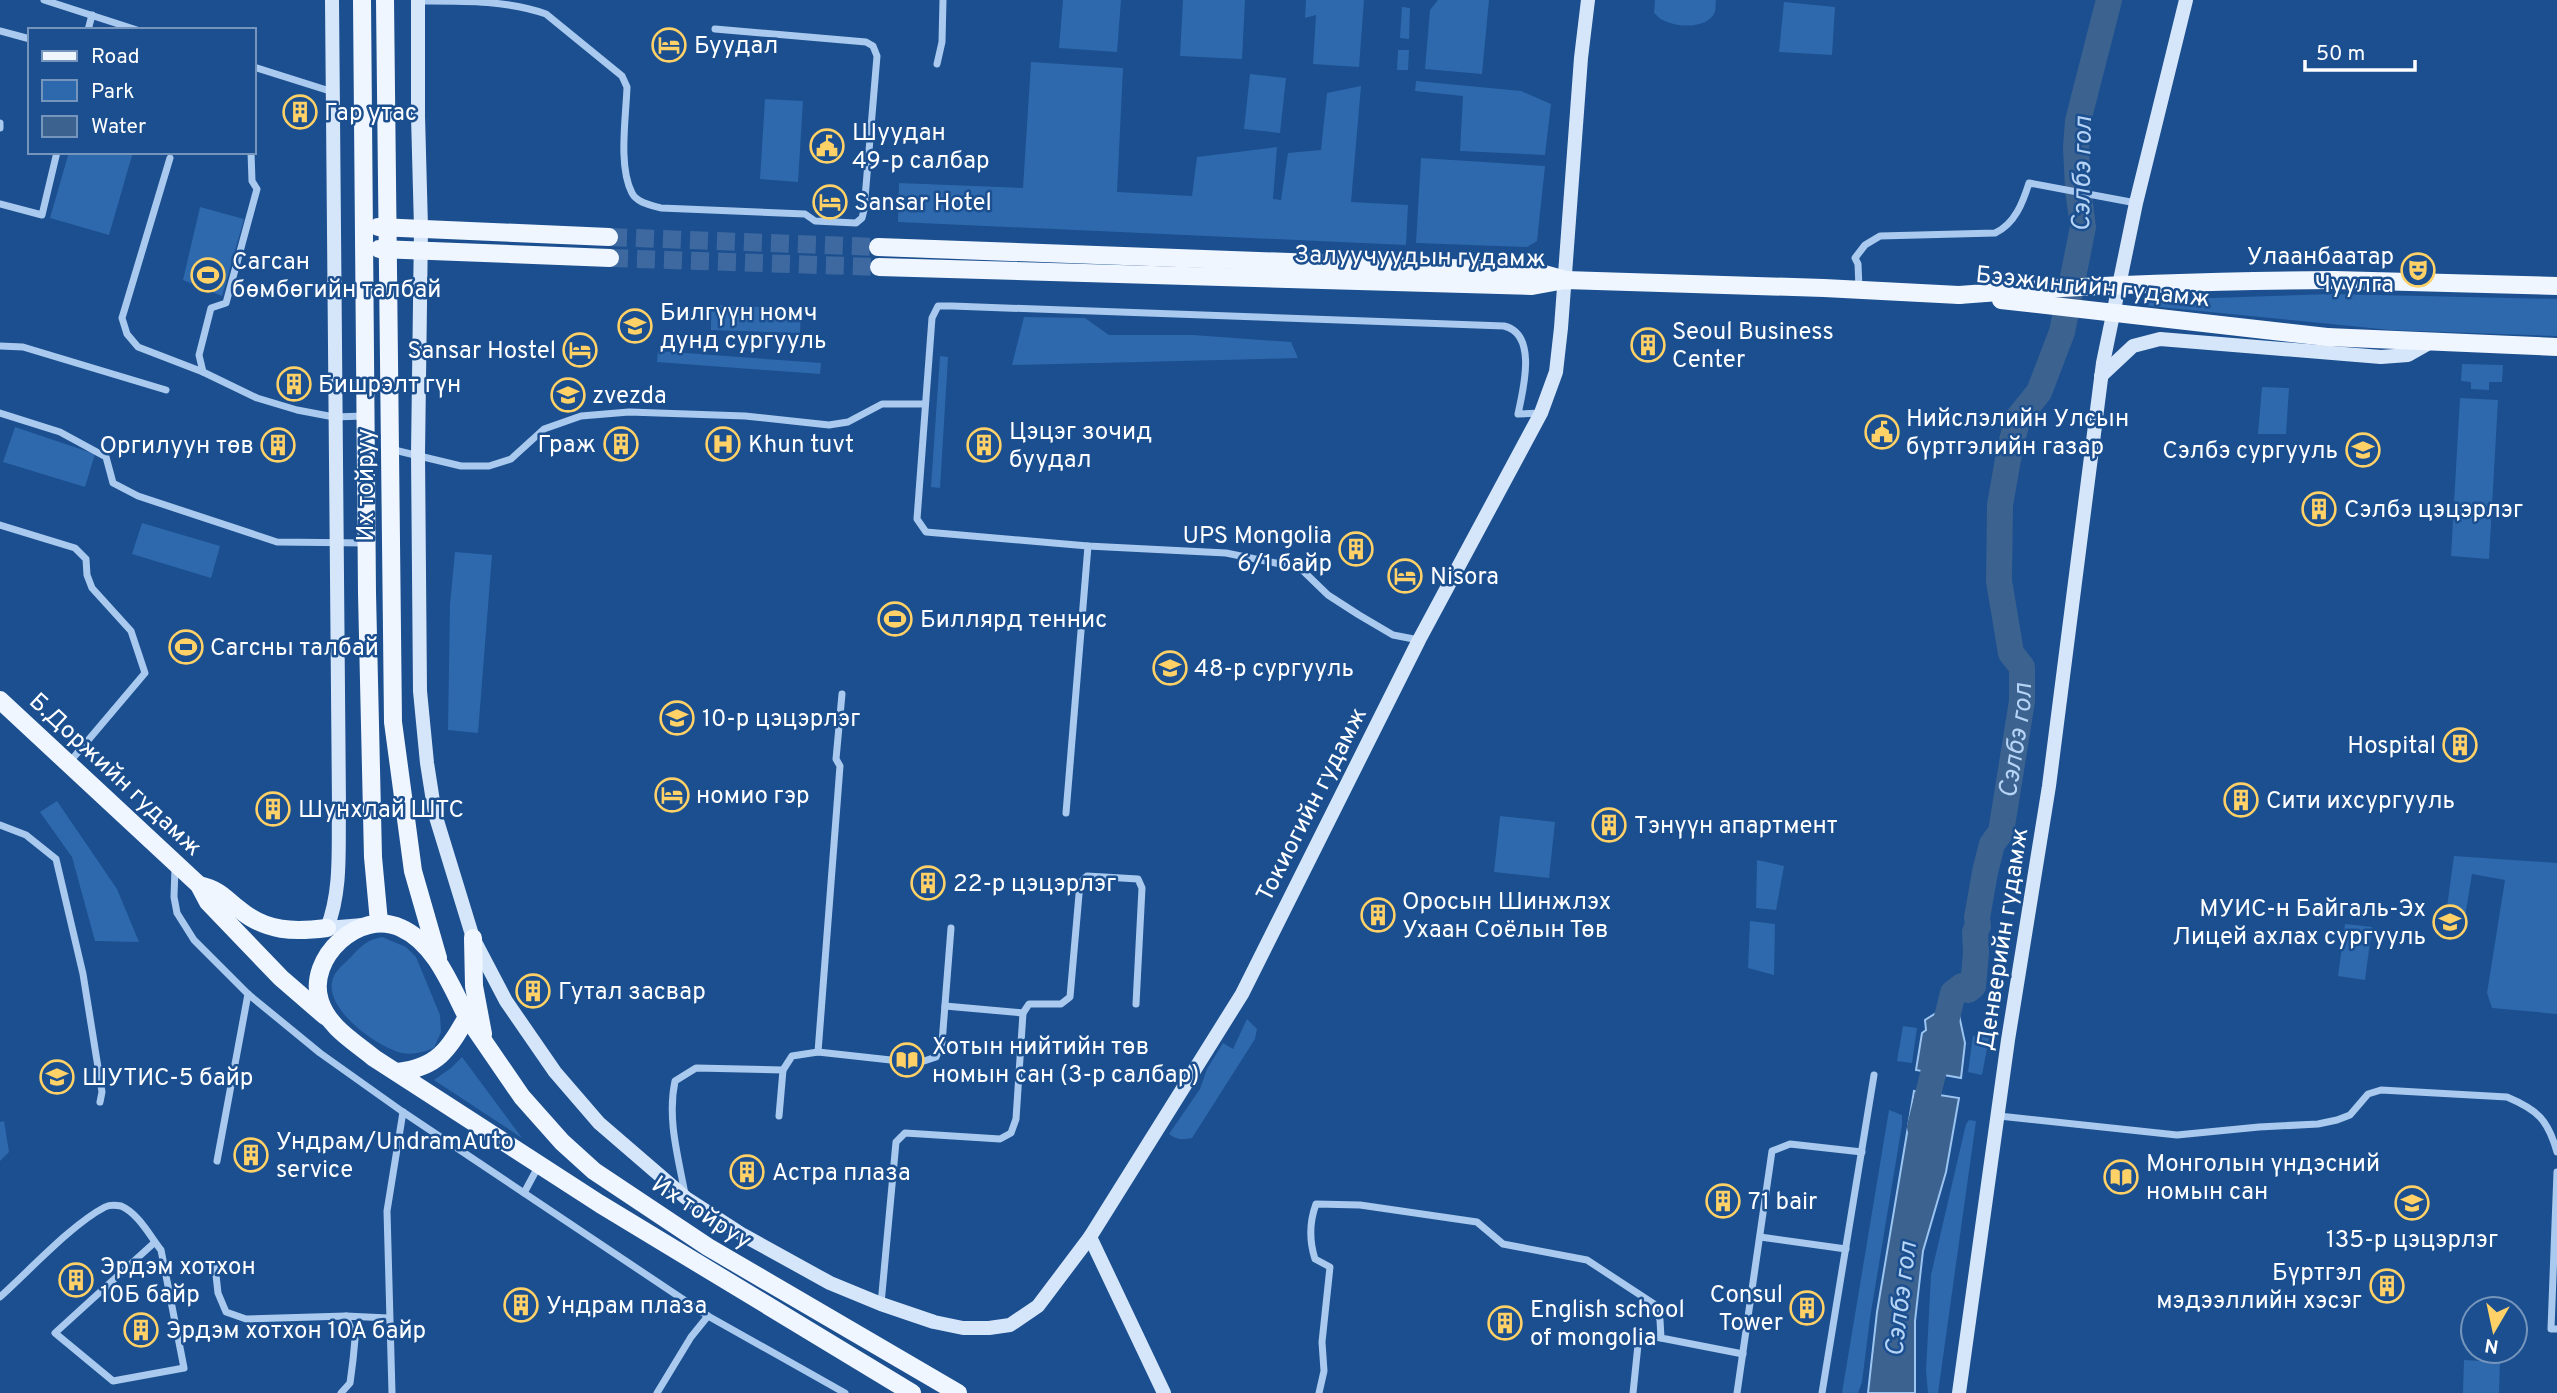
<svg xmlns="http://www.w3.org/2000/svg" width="2557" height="1393" viewBox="0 0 2557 1393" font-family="Overpass,sans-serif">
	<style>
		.green { fill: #2e69ad }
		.water { fill: #3c6290; stroke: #9cc4f0; stroke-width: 2 }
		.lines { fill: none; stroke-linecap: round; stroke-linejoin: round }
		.river { stroke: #3c6290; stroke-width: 26 }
		.primary-tunnel { stroke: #3d69a0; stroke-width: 18; stroke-dasharray: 18 9; stroke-linecap: butt }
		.street { stroke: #a9c9ee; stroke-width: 7 }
		.secondary { stroke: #d6e6fa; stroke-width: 14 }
		.primary { stroke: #f0f6ff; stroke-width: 18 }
		.primary-bridge { stroke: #f0f6ff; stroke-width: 18 }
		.labels { text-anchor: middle; stroke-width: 5; stroke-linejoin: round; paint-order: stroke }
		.poi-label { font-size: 24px; fill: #fff; stroke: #1b4f8f; text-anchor: start }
		.street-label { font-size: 24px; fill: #fff; stroke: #1b4f8f }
		.water-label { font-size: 26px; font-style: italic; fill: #b5d3f5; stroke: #1b4f8f }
	</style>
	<rect width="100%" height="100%" fill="#1b4f8f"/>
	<!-- green -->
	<g class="green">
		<polygon points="1063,0 1121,0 1117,52 1059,48"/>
		<polygon points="1183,0 1245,0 1242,59 1180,56"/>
		<polygon points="1306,0 1364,0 1359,67 1313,64 1316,15 1305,18"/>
		<polygon points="1438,0 1489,0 1482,74 1425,69 1430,10"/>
		<path d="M1655,0h61c-1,4 0,8 -1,12 -7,17 -38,16 -52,8 -4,-1 -6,-5 -9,-7z"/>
		<polygon points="1784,2 1835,7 1832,55 1779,52"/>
		<polygon points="1402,7 1410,8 1409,39 1400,38"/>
		<polygon points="1398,50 1409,50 1408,70 1397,70"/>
		<polygon points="1031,62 1123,68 1117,192 1192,196 1197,157 1277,147 1273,199 1281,200 1288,153 1321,150 1327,93 1361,86 1351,202 1408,205 1406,245 898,222 899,183 1023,188"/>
		<polygon points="1250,74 1286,78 1280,133 1244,129"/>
		<polygon points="1416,81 1521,91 1551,104 1545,155 1460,151 1463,96 1415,91"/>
		<polygon points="765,99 803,101 798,182 760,179"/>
		<polygon points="69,152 133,152 109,235 50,218"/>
		<polygon points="1421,158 1545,166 1537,241 1527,247 1416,243"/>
		<polygon points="200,207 244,219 222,296 183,280"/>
		<polygon points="2332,294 2557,299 2557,336 2390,330 2150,306 2144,303 2149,300"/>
		<polygon points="711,305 801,309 800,333 711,330"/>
		<polygon points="1024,317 1085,318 1109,335 1193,335 1291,342 1298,358 1012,365"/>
		<polygon points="658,351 821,363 820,374 657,362"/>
		<polygon points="940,356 948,357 940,488 931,487"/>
		<polygon points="2462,364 2503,365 2502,382 2489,382 2489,390 2471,389 2471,382 2461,381"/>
		<polygon points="2262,387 2289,388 2286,434 2258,434"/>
		<polygon points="2460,398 2498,400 2489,559 2451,556"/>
		<polygon points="15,427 95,454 85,487 3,462"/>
		<polygon points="142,523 220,546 211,578 132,554"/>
		<polygon points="455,552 492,555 478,733 448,730 450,604"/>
		<polygon points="57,801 117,889 139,942 95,941 72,857 40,812"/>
		<polygon points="1500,816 1555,822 1549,878 1494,872"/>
		<polygon points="2454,856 2557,863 2557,1014 2492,1008 2487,993 2505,880 2472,874 2465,917 2446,914"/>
		<polygon points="1757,860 1784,866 1776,910 1756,908"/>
		<polygon points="1750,921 1775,924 1774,975 1748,968"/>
		<polygon points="2345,924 2372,927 2365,980 2338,976"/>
		<path d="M382,937l24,10 10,10 24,58 1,17 -7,16c-10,4 -21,7 -32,5 -25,-6 -80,-45 -69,-75 3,-8 12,-15 18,-21 10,-11 16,-17 31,-20z"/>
		<path d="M1247,1019l10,10 -2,10 -63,99c-9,2 -15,2 -23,-4l31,-45 7,-20 16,-26 10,6z"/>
		<polygon points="1903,1026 1917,1028 1912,1063 1897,1061"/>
		<polygon points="1973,1036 1989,1038 1982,1075 1968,1072"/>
		<polygon points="462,1057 522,1138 434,1080 451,1068"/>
		<polygon points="1889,1110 1902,1115 1902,1125 1870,1318 1862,1382 1858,1393 1842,1393"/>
		<polygon points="1969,1120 1976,1121 1938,1393 1928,1393 1926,1371 1931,1275 1966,1124"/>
		<polygon points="4,1121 9,1152 0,1161 0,1122"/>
		<polygon points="2464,1360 2500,1362 2499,1393 2463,1393"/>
	</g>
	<!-- water -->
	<g class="water">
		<polygon points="1957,986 1958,996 1956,1001 1965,1043 1961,1078 1916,1070 1922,1033 1926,1030 1925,1020 1936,1013"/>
		<polygon points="1914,1091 1959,1098 1946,1172 1923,1251 1915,1321 1915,1393 1868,1393 1877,1312"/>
	</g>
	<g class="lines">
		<!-- river -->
		<path class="river" id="s1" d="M1920,1127l33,-134 9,-7 6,4 5,-4 3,-33 -1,-21 3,-6 -1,-8 8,-46 7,-28 9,-12 21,-131v-34l-11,-14 -12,-72 1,-76 10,-57 8,-30 21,-26 23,-60 21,-105 -5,-38 -2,-42 2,-26 31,-121"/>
		<!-- primary-tunnel -->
		<g class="primary-tunnel">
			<polyline points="609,237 878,247"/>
			<polyline points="610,258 879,267"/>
		</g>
		<!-- street -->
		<g class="street">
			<polyline points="44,0 137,30"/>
			<path d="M418,1c43,0 89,-1 128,13l76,62 5,11c-1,30 -9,80 5,106 5,10 19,12 29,15l144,6 10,7 41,2 6,-5 2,-8 13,-154 -4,-10 -7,-4 -151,-13"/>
			<polyline points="88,30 92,15"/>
			<polyline points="0,31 30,39"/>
			<polyline points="937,64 942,42 943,0"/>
			<polyline points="254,67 333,92"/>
			<polyline points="0,123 0,128"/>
			<polyline points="170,158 122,318 127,334 138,347 203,372 257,398 297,410 334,417 364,416"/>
			<polyline points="0,204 42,215 57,152"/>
			<path d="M1859,289l-1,-25 -3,-6 10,-13 15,-9 115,-3c20,-9 28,-31 34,-50l107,20"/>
			<polyline points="0,346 23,347 166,390"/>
			<polyline points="203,372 199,355 211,308 226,303 257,189 252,181 251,152"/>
			<polyline points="0,413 60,432 106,457 113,483 138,496 277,542 366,543"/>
			<polyline points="390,449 461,466 489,466 511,459 544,429 581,416 629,412 745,416 829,425 848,422 882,404 925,404"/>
			<polyline points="0,525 75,548 86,559 87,575 92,588 131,631 145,673 68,764"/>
			<path d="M1419,640l-26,-5 -34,-20 -31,-20 -28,-27 -74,-15 -138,-7 -162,-14 -9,-13 15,-201 6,-12h14l552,20c34,8 19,64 14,88l22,-1"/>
			<polyline points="1066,813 1088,546"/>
			<polyline points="0,825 26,835 56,859 83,974 102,1092 100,1102"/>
			<polyline points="175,867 174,897 177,913 194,940 248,994 320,1053 403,1112 708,1316 845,1393"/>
			<polyline points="945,1006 1023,1013"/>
			<polyline points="818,1052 840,766 836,759 842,694"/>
			<polyline points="779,1116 783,1070 792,1056 818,1052 918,1063 936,1057 942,1043 951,928"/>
			<path d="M1999,1116l178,19 82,-8 59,-3 19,-4 13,-5 18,-21 13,-4 126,7c31,13 41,23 50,55"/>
			<polyline points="217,1161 248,994"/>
			<polyline points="2557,1172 2551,1329 2557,1329"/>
			<polyline points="524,1193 539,1165"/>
			<path d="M685,1194c-7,-38 -18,-75 -10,-113l21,-13 87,2"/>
			<polyline points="1760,1237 1846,1249"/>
			<polyline points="215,1266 218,1293 226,1312 246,1319 346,1316"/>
			<path d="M0,1297c29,-26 72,-73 105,-90 4,-2 11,-2 16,-1 17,7 29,30 40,44l23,118 -71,13 -58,-48 100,-91"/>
			<polyline points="881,1304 896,1142 905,1133 1000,1139 1011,1133 1016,1119 1023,1013 1029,1004 1061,1004 1070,997 1080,883 1087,876 1138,879 1142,888 1136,1004"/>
			<polyline points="341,1393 350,1383 353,1360 355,1339 346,1316 388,1318"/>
			<polyline points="392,1393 387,1211 403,1112"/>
			<polyline points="657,1393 691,1337 708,1316"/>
			<path d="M1319,1393l5,-22 -2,-29 8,-75 -15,-8c-6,-19 -6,-36 1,-55l44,1 117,17 26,22 84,16 67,44 6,16 1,18 82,16"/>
			<polyline points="1633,1393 1639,1335 1661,1338"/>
			<polyline points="1737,1393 1772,1151 1790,1144 1862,1152"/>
			<polyline points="1822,1393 1874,1075"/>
		</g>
		<!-- secondary -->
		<g class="secondary">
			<path d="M332,0l7,807c-1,41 3,83 -12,121l36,-3"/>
			<polyline points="418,0 418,116 421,228 418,454 420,691 427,763 435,814 473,938 506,1001 555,1072 599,1123 686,1198 743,1235 830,1283 881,1304 934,1322 963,1328 989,1328 1010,1325 1038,1306 1090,1237 1242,994 1419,640 1541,413 1556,372 1561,328 1581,58 1588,0"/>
			<polyline points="2101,376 2133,346 2160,339 2381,357 2408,355 2431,342"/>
			<polyline points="1090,1237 1164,1393"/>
			<polyline points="1959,1393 2008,1040 2049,786 2103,363 2136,203 2186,0"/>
		</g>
		<!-- primary -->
		<g class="primary">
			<polyline points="362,0 367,593 373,857 379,922"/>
			<polyline points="385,0 393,722 413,871 438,958"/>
			<polyline points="378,227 609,237"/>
			<polyline points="878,247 1533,271 1562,279"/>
			<polyline points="379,249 610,258"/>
			<polyline points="879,267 1532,286 1565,280 1824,288 1959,295"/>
			<polyline points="2334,280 2557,286"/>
			<polyline points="2327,337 2557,347"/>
			<polyline points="0,700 199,885 208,902 281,978 325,1016"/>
			<path d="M199,885c23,6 24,12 41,25 27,22 54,22 87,18"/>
			<polyline points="473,938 474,986 483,1034"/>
			<polyline points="467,1017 522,1097 562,1142 594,1171 708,1247 958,1393"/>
			<path d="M398,1072c40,-5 50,-22 69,-55 -16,-31 -32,-74 -66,-89 -41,-20 -95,30 -81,73 8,26 35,41 54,57l226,146 312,189"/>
		</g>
		<!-- primary-bridge -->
		<g class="primary-bridge">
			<path d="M1959,295c125,-10 249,-14 375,-15"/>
			<polyline points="2001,300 2327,337"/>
		</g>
	</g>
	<!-- icons -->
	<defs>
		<symbol id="hotel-ring" viewBox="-11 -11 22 22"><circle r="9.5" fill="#1b4f8f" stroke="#ffd166" stroke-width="1.5"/><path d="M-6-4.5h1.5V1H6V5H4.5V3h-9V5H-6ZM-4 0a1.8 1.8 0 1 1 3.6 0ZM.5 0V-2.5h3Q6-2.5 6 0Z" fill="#ffd166"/></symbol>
		<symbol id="building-ring" viewBox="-11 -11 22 22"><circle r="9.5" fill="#1b4f8f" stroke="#ffd166" stroke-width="1.5"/><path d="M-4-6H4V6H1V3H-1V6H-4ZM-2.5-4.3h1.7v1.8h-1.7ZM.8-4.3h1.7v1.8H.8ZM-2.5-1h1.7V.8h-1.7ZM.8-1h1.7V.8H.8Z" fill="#ffd166"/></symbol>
		<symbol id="civic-ring" viewBox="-11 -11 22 22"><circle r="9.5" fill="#1b4f8f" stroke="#ffd166" stroke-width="1.5"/><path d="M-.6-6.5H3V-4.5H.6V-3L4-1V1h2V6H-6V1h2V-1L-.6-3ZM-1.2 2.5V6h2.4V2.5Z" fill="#ffd166"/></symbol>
		<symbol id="theatre-ring" viewBox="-11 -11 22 22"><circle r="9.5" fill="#1b4f8f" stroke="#ffd166" stroke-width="1.5"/><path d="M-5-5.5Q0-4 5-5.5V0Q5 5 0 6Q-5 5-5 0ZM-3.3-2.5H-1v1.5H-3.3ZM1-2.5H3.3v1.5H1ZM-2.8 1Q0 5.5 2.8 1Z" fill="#ffd166"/></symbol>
		<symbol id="stadium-ring" viewBox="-11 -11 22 22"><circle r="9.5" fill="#1b4f8f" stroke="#ffd166" stroke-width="1.5"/><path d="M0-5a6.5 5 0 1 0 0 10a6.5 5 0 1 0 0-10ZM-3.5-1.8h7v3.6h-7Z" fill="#ffd166"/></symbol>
		<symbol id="school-ring" viewBox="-11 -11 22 22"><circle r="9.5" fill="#1b4f8f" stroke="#ffd166" stroke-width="1.5"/><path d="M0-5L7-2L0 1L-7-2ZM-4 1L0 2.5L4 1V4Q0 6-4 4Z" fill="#ffd166"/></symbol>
		<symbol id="hospital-ring" viewBox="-11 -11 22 22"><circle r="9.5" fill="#1b4f8f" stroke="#ffd166" stroke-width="1.5"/><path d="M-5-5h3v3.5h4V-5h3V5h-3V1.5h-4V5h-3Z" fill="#ffd166"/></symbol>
		<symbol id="library-ring" viewBox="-11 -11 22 22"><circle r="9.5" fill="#1b4f8f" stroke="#ffd166" stroke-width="1.5"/><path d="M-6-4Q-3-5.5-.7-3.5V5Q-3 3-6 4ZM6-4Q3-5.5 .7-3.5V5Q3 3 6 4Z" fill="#ffd166"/></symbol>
		<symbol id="university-ring" viewBox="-11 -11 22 22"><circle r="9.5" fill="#1b4f8f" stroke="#ffd166" stroke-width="1.5"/><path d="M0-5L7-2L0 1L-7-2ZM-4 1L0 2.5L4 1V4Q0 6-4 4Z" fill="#ffd166"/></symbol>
	</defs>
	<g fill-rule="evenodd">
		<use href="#hotel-ring" x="650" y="26" width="38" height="38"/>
		<use href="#building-ring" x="281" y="93" width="38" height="38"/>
		<use href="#civic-ring" x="808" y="127" width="38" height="38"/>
		<use href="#hotel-ring" x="811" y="183" width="38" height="38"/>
		<use href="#theatre-ring" x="2399" y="251" width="38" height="38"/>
		<use href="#stadium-ring" x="189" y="256" width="38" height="38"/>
		<use href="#school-ring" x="616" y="307" width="38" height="38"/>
		<use href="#building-ring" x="1629" y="326" width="38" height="38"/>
		<use href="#hotel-ring" x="561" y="331" width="38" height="38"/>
		<use href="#building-ring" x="275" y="365" width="38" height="38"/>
		<use href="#school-ring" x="549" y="376" width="38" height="38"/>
		<use href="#civic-ring" x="1863" y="413" width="38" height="38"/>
		<use href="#building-ring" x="602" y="425" width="38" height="38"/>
		<use href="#hospital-ring" x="704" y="425" width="38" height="38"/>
		<use href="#building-ring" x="259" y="426" width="38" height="38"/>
		<use href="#building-ring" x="965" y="426" width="38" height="38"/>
		<use href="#school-ring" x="2344" y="431" width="38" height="38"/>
		<use href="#building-ring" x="2300" y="490" width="38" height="38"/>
		<use href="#building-ring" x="1337" y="530" width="38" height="38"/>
		<use href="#hotel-ring" x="1386" y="557" width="38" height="38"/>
		<use href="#stadium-ring" x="876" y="600" width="38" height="38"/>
		<use href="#stadium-ring" x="167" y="628" width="38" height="38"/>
		<use href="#school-ring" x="1151" y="649" width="38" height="38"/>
		<use href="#school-ring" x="658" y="699" width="38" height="38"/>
		<use href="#building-ring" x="2441" y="726" width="38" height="38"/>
		<use href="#hotel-ring" x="653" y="776" width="38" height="38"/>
		<use href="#building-ring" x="2222" y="781" width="38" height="38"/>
		<use href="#building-ring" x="254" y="790" width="38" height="38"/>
		<use href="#building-ring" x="1590" y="806" width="38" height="38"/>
		<use href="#building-ring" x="909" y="864" width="38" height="38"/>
		<use href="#building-ring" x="1359" y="896" width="38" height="38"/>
		<use href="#school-ring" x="2431" y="903" width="38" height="38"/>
		<use href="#building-ring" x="514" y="972" width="38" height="38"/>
		<use href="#library-ring" x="888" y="1041" width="38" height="38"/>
		<use href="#university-ring" x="38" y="1058" width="38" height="38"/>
		<use href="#building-ring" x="232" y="1136" width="38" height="38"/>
		<use href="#building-ring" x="728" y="1153" width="38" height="38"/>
		<use href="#library-ring" x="2102" y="1158" width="38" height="38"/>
		<use href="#building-ring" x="1704" y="1182" width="38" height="38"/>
		<use href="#school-ring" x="2393" y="1184" width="38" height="38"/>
		<use href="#building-ring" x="57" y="1261" width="38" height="38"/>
		<use href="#building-ring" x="2368" y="1267" width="38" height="38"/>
		<use href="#building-ring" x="502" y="1286" width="38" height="38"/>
		<use href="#building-ring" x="1788" y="1289" width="38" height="38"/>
		<use href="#building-ring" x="1486" y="1304" width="38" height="38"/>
		<use href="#building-ring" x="122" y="1311" width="38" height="38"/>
	</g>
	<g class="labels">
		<!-- poi labels -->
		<g class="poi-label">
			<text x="694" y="53">Буудал</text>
			<text x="324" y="120">Гар утас</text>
			<text x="852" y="140">Шуудан<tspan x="852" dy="28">49-р салбар</tspan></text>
			<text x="854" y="210">Sansar Hotel</text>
			<text x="2394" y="264" text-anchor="end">Улаанбаатар<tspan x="2394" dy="28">Чуулга</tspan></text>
			<text x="232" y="269">Сагсан<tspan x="232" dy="28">бөмбөгийн талбай</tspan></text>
			<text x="660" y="320">Билгүүн номч<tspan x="660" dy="28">дунд сургууль</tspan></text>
			<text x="1672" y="339">Seoul Business<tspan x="1672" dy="28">Center</tspan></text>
			<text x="556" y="358" text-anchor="end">Sansar Hostel</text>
			<text x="318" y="392">Бишрэлт гүн</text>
			<text x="592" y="403">zvezda</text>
			<text x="1906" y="426">Нийслэлийн Улсын<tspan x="1906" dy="28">бүртгэлийн газар</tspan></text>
			<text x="1009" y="439">Цэцэг зочид<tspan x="1009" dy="28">буудал</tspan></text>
			<text x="596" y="452" text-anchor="end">Граж</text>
			<text x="748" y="452">Khun tuvt</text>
			<text x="254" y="453" text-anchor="end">Оргилуун төв</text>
			<text x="2338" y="458" text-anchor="end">Сэлбэ сургууль</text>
			<text x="2344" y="517">Сэлбэ цэцэрлэг</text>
			<text x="1332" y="543" text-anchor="end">UPS Mongolia<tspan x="1332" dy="28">6/1 байр</tspan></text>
			<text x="1430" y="584">Nisora</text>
			<text x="920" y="627">Биллярд теннис</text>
			<text x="210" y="655">Сагсны талбай</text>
			<text x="1194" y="676">48-р сургууль</text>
			<text x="702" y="726">10-р цэцэрлэг</text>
			<text x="2436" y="753" text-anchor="end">Hospital</text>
			<text x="696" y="803">номио гэр</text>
			<text x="2266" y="808">Сити ихсургууль</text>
			<text x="298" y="817">Шунхлай ШТС</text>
			<text x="1634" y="833">Тэнүүн апартмент</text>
			<text x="953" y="891">22-р цэцэрлэг</text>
			<text x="1402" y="909">Оросын Шинжлэх<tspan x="1402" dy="28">Ухаан Соёлын Төв</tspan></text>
			<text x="2426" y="916" text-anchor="end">МУИС-н Байгаль-Эх<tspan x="2426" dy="28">Лицей ахлах сургууль</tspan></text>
			<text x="558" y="999">Гутал засвар</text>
			<text x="932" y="1054">Хотын нийтийн төв<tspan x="932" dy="28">номын сан (3-р салбар)</tspan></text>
			<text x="82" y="1085">ШУТИС-5 байр</text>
			<text x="276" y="1149">Ундрам/UndramAuto<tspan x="276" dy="28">service</tspan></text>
			<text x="2146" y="1171">Монголын үндэсний<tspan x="2146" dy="28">номын сан</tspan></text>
			<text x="772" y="1180">Астра плаза</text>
			<text x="1748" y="1209">71 bair</text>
			<text x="2412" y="1247" text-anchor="middle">135-р цэцэрлэг</text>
			<text x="100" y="1274">Эрдэм хотхон<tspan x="100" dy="28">10Б байр</tspan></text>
			<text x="2362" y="1280" text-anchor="end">Бүртгэл<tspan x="2362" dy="28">мэдээллийн хэсэг</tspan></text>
			<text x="1783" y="1302" text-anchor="end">Consul<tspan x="1783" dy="28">Tower</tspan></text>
			<text x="546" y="1313">Ундрам плаза</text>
			<text x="1530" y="1317">English school<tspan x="1530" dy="28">of mongolia</tspan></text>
			<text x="166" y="1338">Эрдэм хотхон 10А байр</text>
		</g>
		<!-- street labels -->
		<g class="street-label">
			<text transform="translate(1420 256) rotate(1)" y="8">Залуучуудын гудамж</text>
			<text transform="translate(2093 286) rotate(6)" y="8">Бээжингийн гудамж</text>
			<text transform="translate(365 485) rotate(-90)" y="8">Их тойруу</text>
			<text transform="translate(116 774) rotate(43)" y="8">Б.Доржийн гудамж</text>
			<text transform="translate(1311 804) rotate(-63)" y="8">Токиогийн гудамж</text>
			<text transform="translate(2002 939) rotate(-81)" y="8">Денверийн гудамж</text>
			<text transform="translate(702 1212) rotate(33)" y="8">Их тойруу</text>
		</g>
		<!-- water labels -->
		<g class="water-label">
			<text transform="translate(2081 174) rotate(-89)" y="9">Сэлбэ гол</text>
			<text dy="9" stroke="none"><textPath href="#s1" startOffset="415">Сэлбэ гол</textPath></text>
			<text transform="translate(1900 1299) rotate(-83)" y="9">Сэлбэ гол</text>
		</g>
	</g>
	<!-- legend -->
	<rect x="28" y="28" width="228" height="126" fill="#1b4f8f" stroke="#7695bc" stroke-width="2"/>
	<rect x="42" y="51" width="35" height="10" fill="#f0f6ff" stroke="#7695bc" stroke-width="2"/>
	<text x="91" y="63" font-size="21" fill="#ffffff">Road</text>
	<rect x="42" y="80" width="35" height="21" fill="#2e69ad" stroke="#7695bc" stroke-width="2"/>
	<text x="91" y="98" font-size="21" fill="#ffffff">Park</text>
	<rect x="42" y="116" width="35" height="21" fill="#3c6290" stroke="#7695bc" stroke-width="2"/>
	<text x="91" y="133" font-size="21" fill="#ffffff">Water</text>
	<!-- north arrow -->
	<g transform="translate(2494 1330) rotate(189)"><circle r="33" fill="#1b4f8f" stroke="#7695bc" stroke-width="2"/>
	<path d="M0-5L12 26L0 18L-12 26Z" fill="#ffd166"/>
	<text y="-10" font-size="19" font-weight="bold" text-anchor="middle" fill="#ffffff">N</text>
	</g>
	<!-- scale -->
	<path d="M2305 60v10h110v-10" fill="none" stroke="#ffffff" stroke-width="3.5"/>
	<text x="2316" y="60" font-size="21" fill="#ffffff" stroke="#1b4f8f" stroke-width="5" paint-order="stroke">50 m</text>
</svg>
